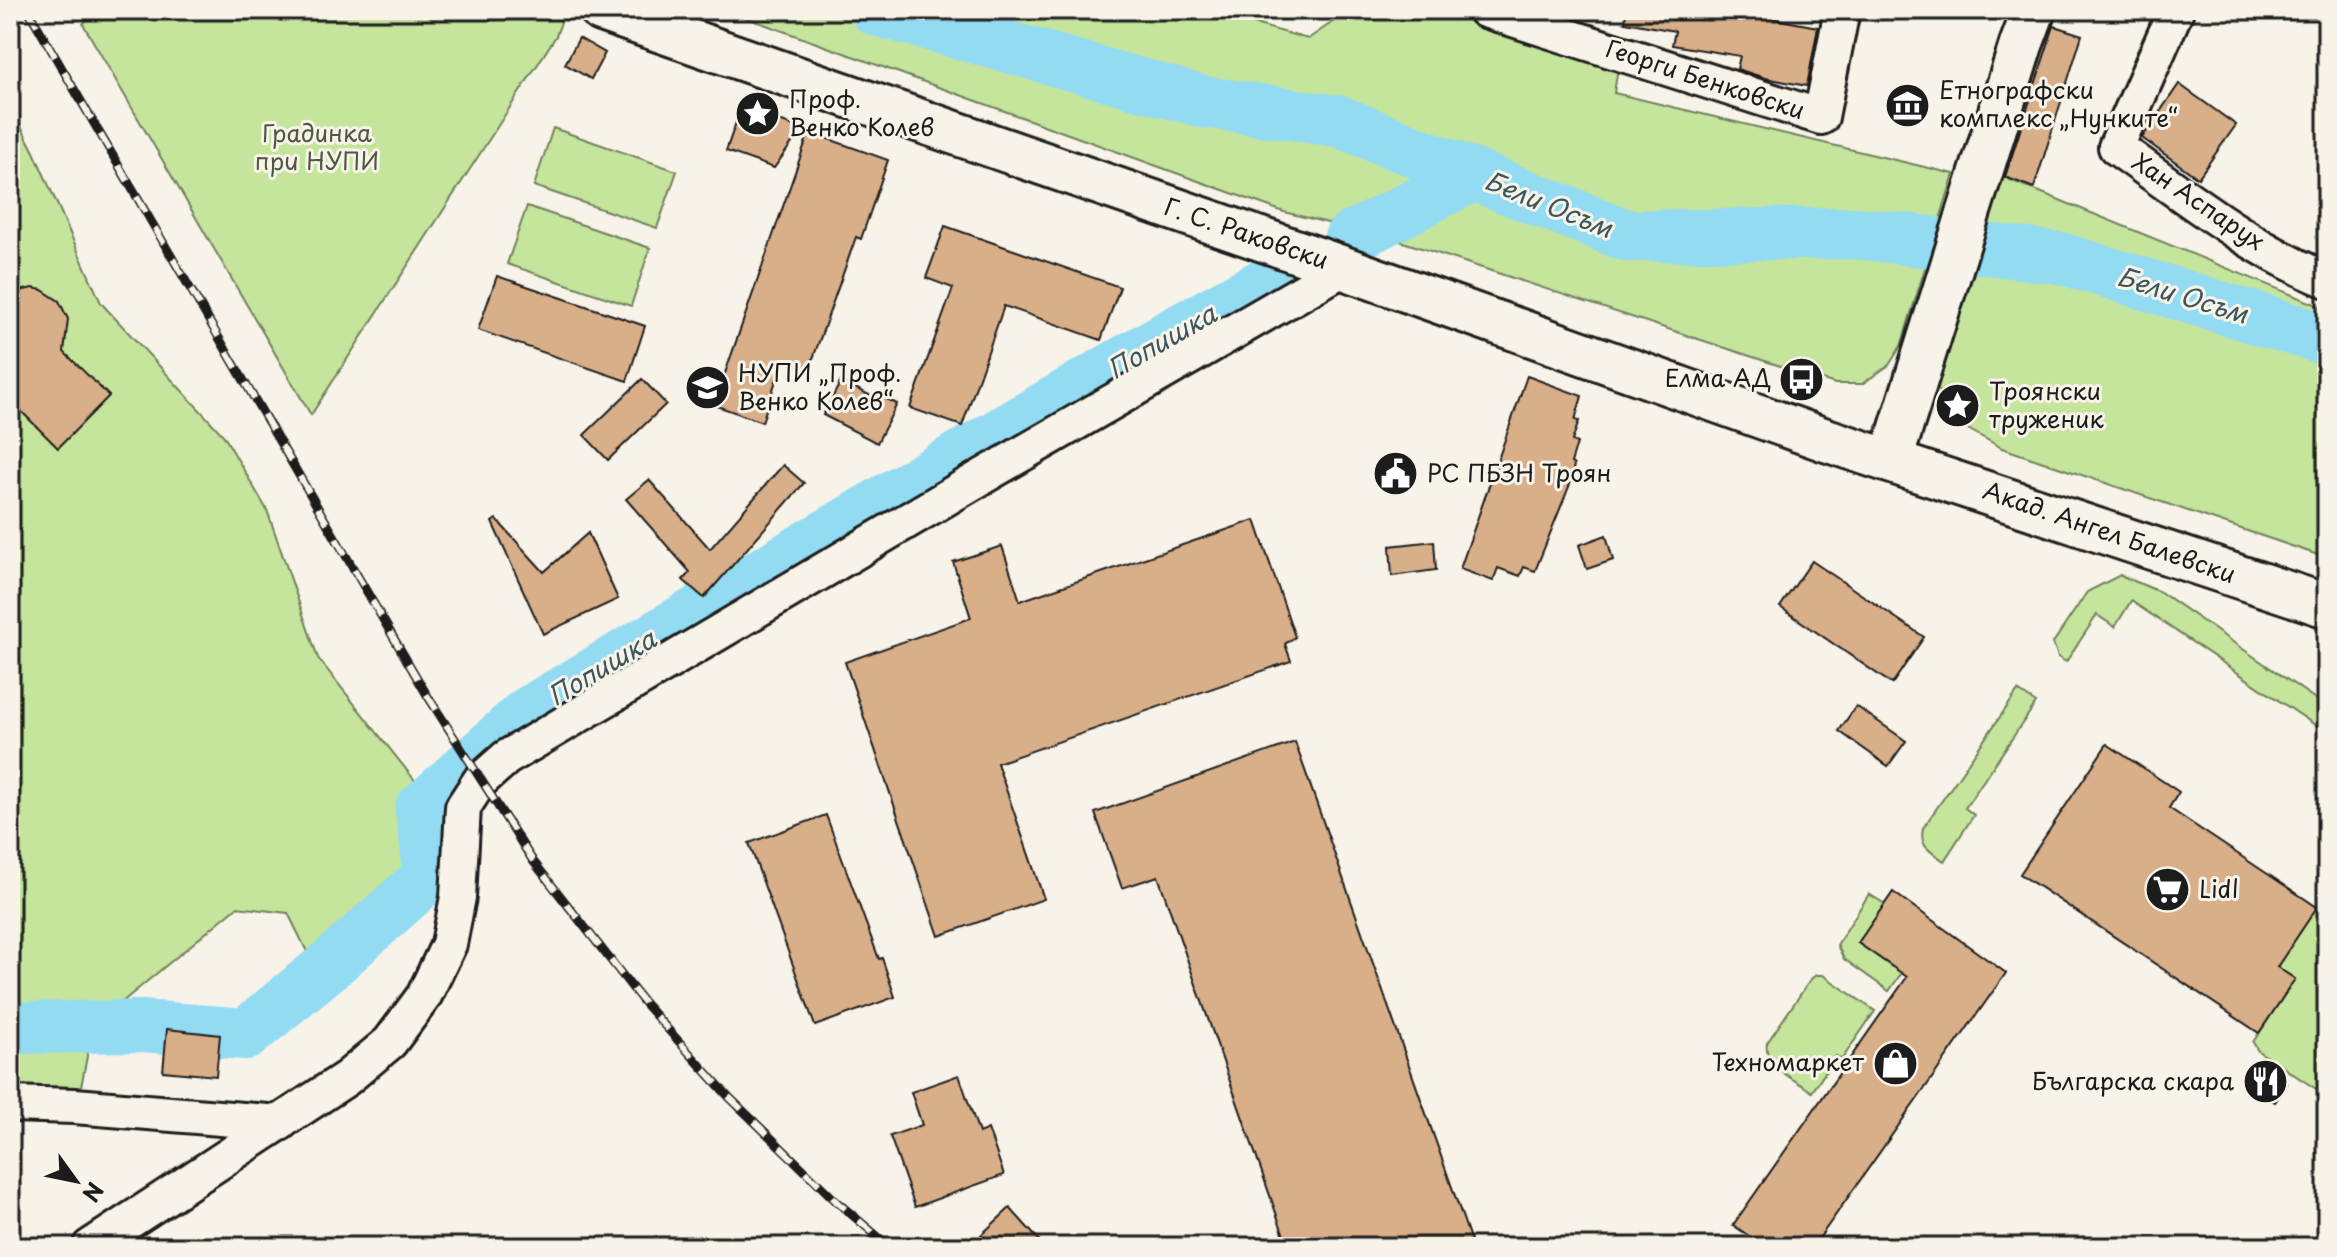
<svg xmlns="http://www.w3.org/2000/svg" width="2337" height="1257" viewBox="0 0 2337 1257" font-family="'Playpen Sans',sans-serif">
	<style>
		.green { fill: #c5e49c; stroke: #70805c; stroke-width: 2 }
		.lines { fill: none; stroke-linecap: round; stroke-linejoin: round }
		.river { stroke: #92dbf3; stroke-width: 52 }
		.building { fill: #d8af89; stroke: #1c1c1c; stroke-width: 2 }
		.minor-casing { stroke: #1c1c1c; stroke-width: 40 }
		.tertiary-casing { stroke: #1c1c1c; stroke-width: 48 }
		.minor { stroke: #f7f3e8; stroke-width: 34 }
		.tertiary { stroke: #f7f3e8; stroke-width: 42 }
		.rail-casing { stroke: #1c1c1c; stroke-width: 9 }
		.rail { stroke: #f7f3e8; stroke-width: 6; stroke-dasharray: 18; stroke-linecap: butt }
		.labels { text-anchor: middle; stroke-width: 6; stroke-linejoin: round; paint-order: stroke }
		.street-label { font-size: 24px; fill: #1c1c1c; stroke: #f7f3e8 }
		.poi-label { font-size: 24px; fill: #1c1c1c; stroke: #f7f3e8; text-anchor: start }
		.park-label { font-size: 24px; fill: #4f5842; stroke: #f7f3e8 }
		.water-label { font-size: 26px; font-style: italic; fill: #3f555c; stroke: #f7f3e8 }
	</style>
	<rect width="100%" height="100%" fill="#f7f3e8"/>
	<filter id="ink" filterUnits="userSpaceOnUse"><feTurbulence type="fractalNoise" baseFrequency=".0125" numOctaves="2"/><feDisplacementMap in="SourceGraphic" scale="16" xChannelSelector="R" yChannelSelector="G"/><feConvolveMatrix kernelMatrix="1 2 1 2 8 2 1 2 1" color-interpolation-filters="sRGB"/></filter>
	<g filter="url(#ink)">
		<!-- green -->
		<g class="green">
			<polygon points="96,10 556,10 561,22 556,36 311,415 83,24"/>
			<polygon points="725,10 1205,10 1308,39 1350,10 1482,10 1620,55 1614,93 1954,174 1901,346 1889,365 1862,384 1835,384 1400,241 1284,212"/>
			<polygon points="10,105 34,152 101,303 224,436 267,510 318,658 443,816 425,843 404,890 313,964 288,913 237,907 93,1026 80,1092 10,1093"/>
			<polygon points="553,128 677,171 657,228 534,186"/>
			<polygon points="2003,177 2327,309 2327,558 2002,448 1966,428 1965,417 1970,403 1936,390"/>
			<polygon points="527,206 650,248 631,306 507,264"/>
			<polygon points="1267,273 1278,276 1283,286 523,747 507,716 1166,318"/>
			<polygon points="2120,575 2160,592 2327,707 2327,733 2131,601 2115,627 2097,615 2066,662 2058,657 2053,643 2087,592"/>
			<path d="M2018,691l18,12 -71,105 9,7 -30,46c-14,-10 -25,-14 -21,-33z"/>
			<polygon points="1869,894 1885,904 1858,943 1892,967 1933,928 1889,991 1844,959 1837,945"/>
			<polygon points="2316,908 2327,915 2327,1073 2316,1089 2258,1051 2253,1042 2295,979 2277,967"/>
			<path d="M1816,975h7l52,36 -33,48 -6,-3 -24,36c-17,-13 -49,-25 -45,-49l44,-64z"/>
		</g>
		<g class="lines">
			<!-- river -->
			<g class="river">
				<polyline points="876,10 1204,102 1338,121 1628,236 1855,233 2060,258 2327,340"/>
				<polyline points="1350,238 1474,175"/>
				<polyline points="10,1028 142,1026 246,1034 331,964 427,878 427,852 421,809 527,713 901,491 1172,334 1273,279"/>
			</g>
		</g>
		<!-- building -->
		<g class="building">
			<polygon points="1626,10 1760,10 1759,16 1818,27 1807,86 1765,78 1737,69 1740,56 1672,45 1675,31 1625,22"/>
			<polygon points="2054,26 2082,35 2034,188 2005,177"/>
			<polygon points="579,38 605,53 591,79 565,64"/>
			<polygon points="2179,84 2236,125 2198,178 2142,138"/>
			<polygon points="741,108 802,129 774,168 726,151"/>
			<polygon points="809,132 888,160 861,239 856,237 809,370 783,360 762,422 714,405"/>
			<polygon points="945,226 1120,287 1101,340 1004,306 962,426 910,408 953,288 926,278"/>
			<polygon points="497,276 645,326 627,381 478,330"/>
			<polygon points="33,288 42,290 59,301 68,319 64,352 109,396 58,448 10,400 10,293"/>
			<polygon points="1527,376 1582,396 1575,420 1579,421 1572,441 1577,443 1571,463 1574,465 1570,484 1535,571 1524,567 1520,576 1498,568 1493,581 1460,569"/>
			<polygon points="642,379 666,404 608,460 584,435"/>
			<polygon points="841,381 875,398 877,394 897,404 877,443 823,415"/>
			<polygon points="783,465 804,483 704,598 683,580 690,572 626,499 649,480 710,549"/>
			<polygon points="496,519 544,572 588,533 618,599 543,634 492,522"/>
			<polygon points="1255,520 1295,637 1285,644 1291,661 997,763 1044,899 939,936 845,662 971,618 953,562 1002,546 1020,601"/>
			<polygon points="1606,535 1613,560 1587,569 1579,545"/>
			<polygon points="1434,541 1436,570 1392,576 1390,546"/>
			<polygon points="1812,561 1924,637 1892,684 1780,607"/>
			<polygon points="1856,706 1906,741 1888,766 1839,731"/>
			<polygon points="1295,742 1473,1247 1288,1247 1158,876 1122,888 1095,813"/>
			<polygon points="2107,744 2179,792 2169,808 2317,907 2277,967 2295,979 2259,1033 2020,874"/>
			<polygon points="826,815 879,959 882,958 895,997 815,1026 749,843"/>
			<polygon points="1893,892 2006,973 1813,1247 1765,1247 1733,1225 1907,977 1858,943"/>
			<polygon points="167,1029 220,1035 216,1076 163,1071"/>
			<polygon points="2257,1063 2287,1084 2275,1102 2244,1081"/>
			<polygon points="959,1075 979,1133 988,1129 1004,1175 915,1207 890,1136 922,1125 911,1092"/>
			<polygon points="1010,1208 1045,1247 992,1247 981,1235"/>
		</g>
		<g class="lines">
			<defs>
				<g id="minor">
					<polyline points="1485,10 1821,117 1842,10"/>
					<path d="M2176,10l-60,137c65,46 137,103 211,133"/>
					<polyline points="10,1104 75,1106 280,1123"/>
					<polyline points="90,1247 347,1078 390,1042 424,996 449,944 458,897 463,807 480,781 506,758 968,485 1344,268"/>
				</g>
				<g id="tertiary">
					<polyline points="601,10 1344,268 1823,439 2327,606"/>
					<polyline points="1891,460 2021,45 2034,10"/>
				</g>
			</defs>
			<!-- minor casing -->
			<use href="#minor" class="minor-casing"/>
			<!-- tertiary casing -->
			<use href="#tertiary" class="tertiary-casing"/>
			<!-- minor -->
			<use href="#minor" class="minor"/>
			<!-- tertiary -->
			<use href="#tertiary" class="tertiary"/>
			<defs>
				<polyline id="rail" points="28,10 427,695 533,861 645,1004 729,1097 837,1202 890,1247"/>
			</defs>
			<!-- rail casing -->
			<use href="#rail" class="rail-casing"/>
			<!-- rail -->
			<use href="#rail" class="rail"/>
		</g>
	</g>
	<!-- icons -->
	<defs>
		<symbol id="museum-disc" viewBox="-11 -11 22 22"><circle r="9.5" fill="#1c1c1c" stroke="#f7f3e8"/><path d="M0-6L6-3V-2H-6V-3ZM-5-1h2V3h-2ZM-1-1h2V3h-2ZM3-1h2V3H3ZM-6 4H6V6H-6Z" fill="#fff"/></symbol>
		<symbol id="sight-disc" viewBox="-11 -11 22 22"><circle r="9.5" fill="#1c1c1c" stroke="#f7f3e8"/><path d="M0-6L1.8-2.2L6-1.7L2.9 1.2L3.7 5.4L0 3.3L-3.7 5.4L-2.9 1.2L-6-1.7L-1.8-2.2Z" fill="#fff"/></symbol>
		<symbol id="bus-disc" viewBox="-11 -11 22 22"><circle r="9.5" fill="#1c1c1c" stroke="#f7f3e8"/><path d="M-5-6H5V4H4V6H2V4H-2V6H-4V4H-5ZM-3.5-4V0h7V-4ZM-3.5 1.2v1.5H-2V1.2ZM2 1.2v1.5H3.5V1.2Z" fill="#fff"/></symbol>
		<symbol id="school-disc" viewBox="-11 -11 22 22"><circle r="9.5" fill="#1c1c1c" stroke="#f7f3e8"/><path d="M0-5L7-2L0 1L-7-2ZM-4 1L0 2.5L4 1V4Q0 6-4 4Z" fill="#fff"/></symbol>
		<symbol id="civic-disc" viewBox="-11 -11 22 22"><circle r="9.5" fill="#1c1c1c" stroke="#f7f3e8"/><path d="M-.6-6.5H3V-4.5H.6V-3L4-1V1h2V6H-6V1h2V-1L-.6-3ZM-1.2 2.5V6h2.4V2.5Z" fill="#fff"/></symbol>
		<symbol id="supermarket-disc" viewBox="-11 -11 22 22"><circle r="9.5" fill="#1c1c1c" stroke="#f7f3e8"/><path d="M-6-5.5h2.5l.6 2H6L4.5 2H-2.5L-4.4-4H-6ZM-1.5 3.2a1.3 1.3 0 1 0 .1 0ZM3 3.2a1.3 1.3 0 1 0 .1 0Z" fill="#fff"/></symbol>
		<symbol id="shop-disc" viewBox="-11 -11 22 22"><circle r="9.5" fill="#1c1c1c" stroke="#f7f3e8"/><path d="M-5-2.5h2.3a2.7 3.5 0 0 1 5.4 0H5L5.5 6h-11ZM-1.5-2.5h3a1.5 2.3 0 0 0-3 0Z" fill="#fff"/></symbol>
		<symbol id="restaurant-disc" viewBox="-11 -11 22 22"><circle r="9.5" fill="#1c1c1c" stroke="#f7f3e8"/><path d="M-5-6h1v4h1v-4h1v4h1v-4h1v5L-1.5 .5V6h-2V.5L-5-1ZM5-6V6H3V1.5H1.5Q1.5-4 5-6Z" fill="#fff"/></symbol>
	</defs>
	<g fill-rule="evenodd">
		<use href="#museum-disc" x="1882" y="80" width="51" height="51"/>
		<use href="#sight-disc" x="732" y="88" width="51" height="51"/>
		<use href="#bus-disc" x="1776" y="354" width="51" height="51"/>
		<use href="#school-disc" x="682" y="362" width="51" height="51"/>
		<use href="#sight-disc" x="1932" y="380" width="51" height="51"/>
		<use href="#civic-disc" x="1370" y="448" width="51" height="51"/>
		<use href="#supermarket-disc" x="2142" y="864" width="51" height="51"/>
		<use href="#shop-disc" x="1870" y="1038" width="51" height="51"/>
		<use href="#restaurant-disc" x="2240" y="1056" width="51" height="51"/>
	</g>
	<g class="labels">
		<!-- street labels -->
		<g class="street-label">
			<text transform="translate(1705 80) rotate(18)" y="8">Георги Бенковски</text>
			<text transform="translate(2198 202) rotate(34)" y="8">Хан Аспарух</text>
			<text transform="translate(1246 234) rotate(19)" y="8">Г. С. Раковски</text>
			<text transform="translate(2109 533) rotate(19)" y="8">Акад. Ангел Балевски</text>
		</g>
		<!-- poi labels -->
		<g class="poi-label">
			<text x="1939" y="99">Етнографски<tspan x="1939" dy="28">комплекс „Нунките“</tspan></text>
			<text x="789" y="108">Проф.<tspan x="789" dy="28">Венко Колев</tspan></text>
			<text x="738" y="382">НУПИ „Проф.<tspan x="738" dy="28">Венко Колев“</tspan></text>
			<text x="1771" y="387" text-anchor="end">Елма АД</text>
			<text x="1989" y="400">Троянски<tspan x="1989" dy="28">труженик</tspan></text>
			<text x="1427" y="482">РС ПБЗН Троян</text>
			<text x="2199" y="898">Lidl</text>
			<text x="1864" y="1071" text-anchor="end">Техномаркет</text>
			<text x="2234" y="1090" text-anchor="end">Българска скара</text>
		</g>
		<!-- park labels -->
		<g class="park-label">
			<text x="317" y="142">Градинка<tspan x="317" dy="28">при НУПИ</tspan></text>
		</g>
		<!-- water labels -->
		<g class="water-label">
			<text transform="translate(1549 205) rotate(22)" y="9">Бели Осъм</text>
			<text transform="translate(2183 296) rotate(17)" y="9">Бели Осъм</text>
			<text transform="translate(1162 342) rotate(-30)" y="9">Попишка</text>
			<text transform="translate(602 668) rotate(-31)" y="9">Попишка</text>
		</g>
	</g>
	<!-- margin -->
	<rect width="2337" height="1257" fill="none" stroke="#f7f3e8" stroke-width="40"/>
	<rect x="20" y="20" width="2297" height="1217" fill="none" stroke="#1c1c1c" stroke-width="3" filter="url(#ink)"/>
	<!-- north arrow -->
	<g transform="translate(76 1181) rotate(123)" stroke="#f7f3e8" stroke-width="6" paint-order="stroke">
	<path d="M0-6L14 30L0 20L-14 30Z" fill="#1c1c1c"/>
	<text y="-12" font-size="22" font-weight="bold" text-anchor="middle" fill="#1c1c1c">N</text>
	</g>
</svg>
